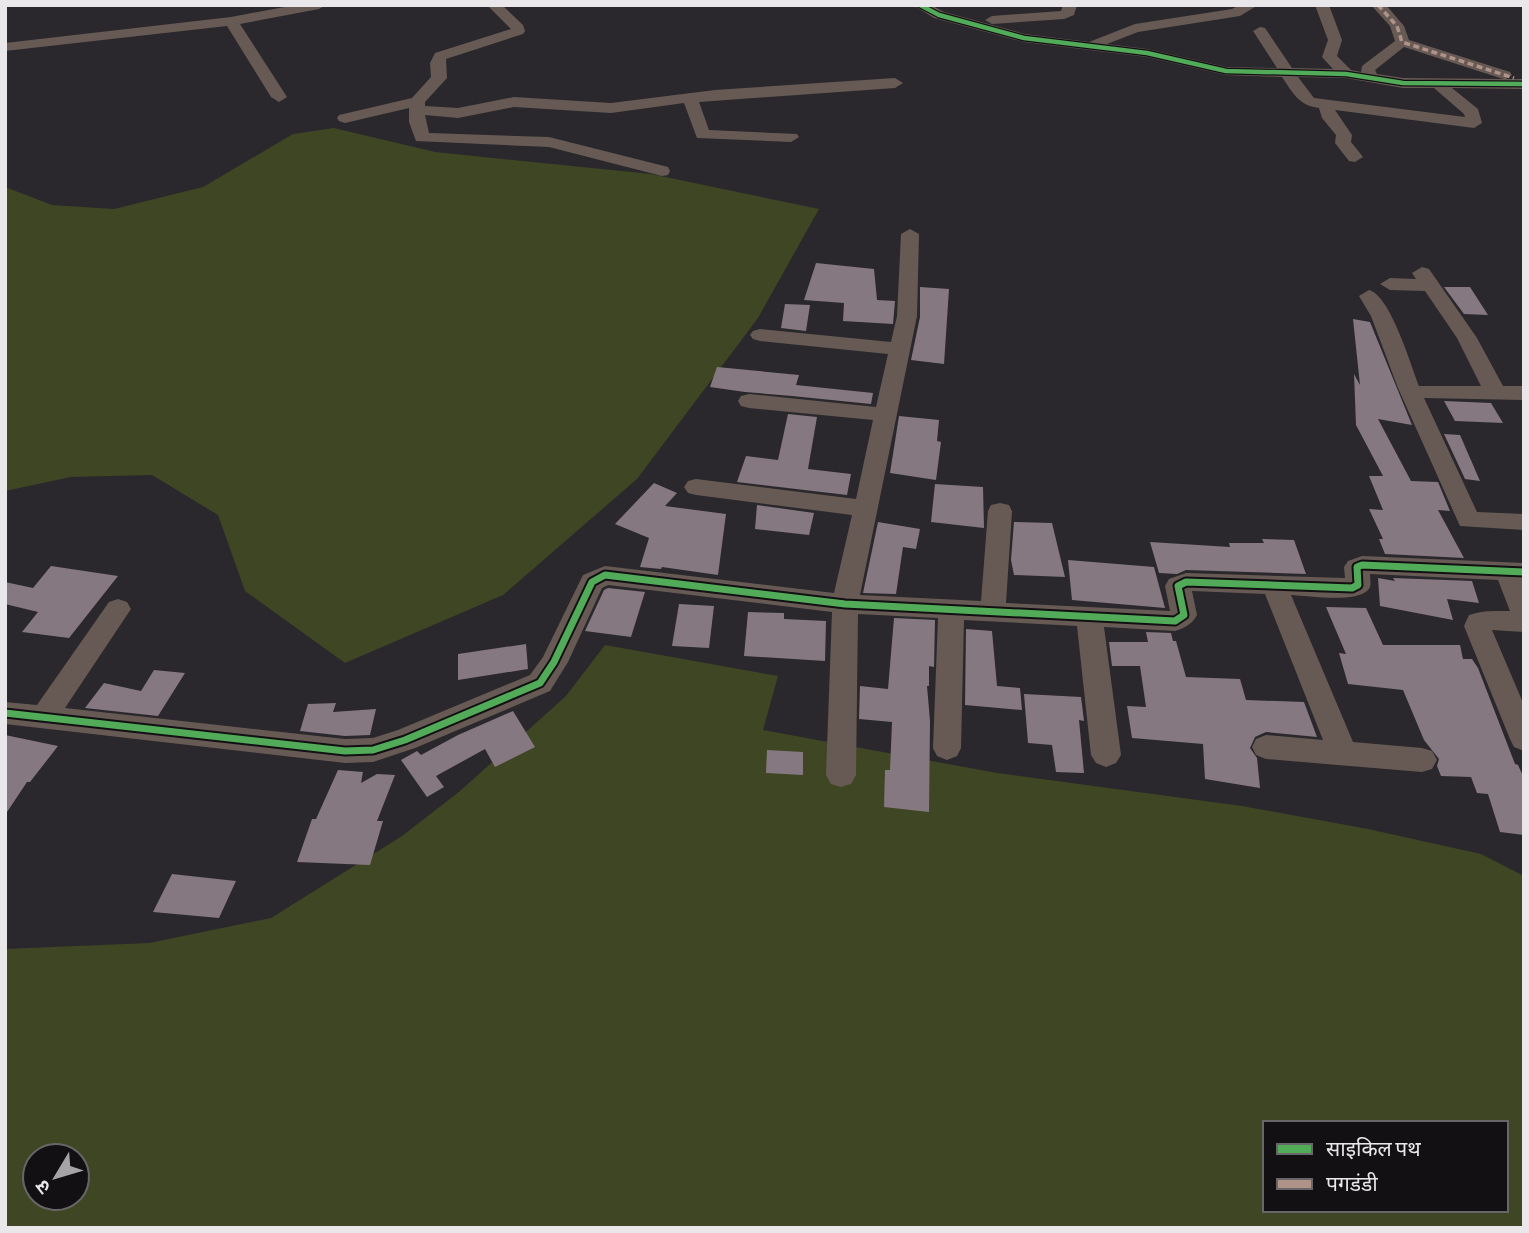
<svg xmlns="http://www.w3.org/2000/svg" width="1529" height="1233" viewBox="0 0 1529 1233" font-family="'Alegreya Sans','Noto Sans Devanagari',sans-serif">
	<style>
		.green { fill: #3e4624; fill-rule: evenodd }
		.building { fill: #867881 }
		.lines { fill: none; stroke-linecap: round; stroke-linejoin: round }
		.minor { fill: #675a54; fill-rule: evenodd }
		.quiet { stroke: #af9288; stroke-width: 3.5; stroke-dasharray: 6 3.5; stroke-linecap: butt }
		.cycleway-far1-casing { stroke: #121013; stroke-width: 7 }
		.cycleway-casing { stroke: #121013; stroke-width: 11 }
		.cycleway-far1 { stroke: #51ab58; stroke-width: 4.5 }
		.cycleway { stroke: #51ab58; stroke-width: 7 }
	</style>
	<rect width="100%" height="100%" fill="#2a282c"/>
	<!-- green -->
	<g class="green">
		<polygon points="334,128 435,152 651,174 819,209 758,318 637,479 503,595 345,663 245,591 218,515 152,475 71,477 5,491 5,187 52,205 114,209 203,187 293,134"/>
		<path d="M605,645l173,31 -15,54 234,43 245,33 126,23 113,25 43,22v352h-1519v-279l144,-6 122,-25 131,-82 58,-45 106,-95zM1265,1123h241v87h-241zM35,1156h42v42h-42z"/>
	</g>
	<!-- building -->
	<g class="building">
		<polygon points="816,263 874,269 877,300 895,301 893,324 843,321 844,303 804,300"/>
		<polygon points="920,287 949,289 944,364 911,360 920,317"/>
		<polygon points="1444,287 1470,287 1488,315 1464,314"/>
		<polygon points="785,304 810,305 806,331 781,328"/>
		<polygon points="1353,319 1370,322 1412,425 1378,419 1411,481 1438,482 1450,511 1438,510 1464,558 1385,554 1379,539 1383,539 1369,509 1383,510 1369,476 1383,476 1356,425 1354,374 1360,385"/>
		<polygon points="717,367 799,375 796,385 873,393 871,404 792,396 793,394 792,396 745,392 710,387"/>
		<polygon points="1444,401 1491,403 1503,423 1455,421"/>
		<polygon points="788,414 817,417 808,469 851,474 847,495 737,482 746,456 778,460"/>
		<polygon points="899,416 939,420 937,441 941,442 936,480 890,473"/>
		<polygon points="1444,434 1460,435 1480,481 1465,479"/>
		<polygon points="654,483 677,493 665,506 726,514 718,575 662,567 661,569 640,567 649,538 615,524"/>
		<polygon points="935,484 983,487 984,528 931,522"/>
		<polygon points="757,505 814,513 809,535 755,529"/>
		<polygon points="878,522 920,529 916,549 903,547 896,594 863,593"/>
		<polygon points="1014,522 1052,523 1065,577 1014,575 1011,560"/>
		<polygon points="1262,539 1294,540 1306,574 1186,570 1177,574 1159,573 1150,542 1230,547 1229,543 1264,543"/>
		<polygon points="1068,560 1154,567 1165,608 1072,600"/>
		<polygon points="51,566 118,576 69,638 22,632 38,612 5,604 5,582 33,588"/>
		<polygon points="1378,578 1395,581 1393,578 1472,581 1479,603 1447,599 1453,620 1380,606"/>
		<polygon points="608,588 645,592 631,637 585,631 604,590"/>
		<polygon points="679,604 714,606 709,648 672,646"/>
		<polygon points="1326,607 1366,608 1383,645 1460,645 1463,659 1472,659 1478,668 1515,764 1518,765 1524,778 1524,835 1500,832 1488,794 1477,793 1471,777 1441,776 1437,766 1439,759 1424,740 1403,690 1348,684 1339,653 1346,654"/>
		<polygon points="748,612 784,613 784,619 826,621 825,661 744,656"/>
		<polygon points="894,618 935,620 934,667 929,666 929,686 927,686 930,721 929,812 884,807 885,770 890,770 892,722 859,719 860,686 888,689"/>
		<polygon points="966,629 992,631 997,686 1020,688 1022,710 965,705"/>
		<polygon points="1146,632 1171,633 1173,641 1176,641 1186,677 1240,679 1246,700 1304,702 1317,737 1266,732 1255,737 1250,748 1257,758 1260,788 1205,779 1203,744 1132,738 1127,706 1146,707 1140,666 1112,666 1109,642 1148,642"/>
		<polygon points="526,644 528,669 458,680 458,654"/>
		<polygon points="154,670 185,673 158,716 85,708 104,683 141,691"/>
		<polygon points="1024,694 1081,697 1084,721 1079,720 1084,773 1056,772 1052,745 1028,743"/>
		<polygon points="336,703 333,712 376,709 370,735 345,736 300,731 308,704"/>
		<polygon points="513,711 535,747 495,767 485,749 436,776 444,787 427,797 401,760 417,751 421,755 458,735"/>
		<polygon points="5,735 58,746 30,782 27,782 5,815"/>
		<polygon points="767,750 803,752 803,775 766,773"/>
		<polygon points="338,770 363,772 361,783 377,774 395,775 377,821 383,821 370,865 297,862 312,819 316,819"/>
		<polygon points="172,874 236,881 219,918 153,912"/>
	</g>
	<g class="lines">
		<!-- minor -->
		<g class="minor">
			<polygon points="295,5 326,5 319,9 240,24 287,97 279,102 271,97 227,26 5,51 5,43 231,17"/>
			<polygon points="487,5 502,5 523,25 525,31 523,34 446,59 447,78 425,102 425,106 458,108 514,97 611,103 715,90 895,78 903,83 895,88 699,102 709,130 797,134 799,137 791,142 697,138 684,103 611,113 514,107 458,118 425,115 429,133 549,137 668,167 670,171 668,175 662,176 549,147 416,141 409,122 409,108 345,123 339,121 337,118 339,115 412,98 431,77 430,63 435,53 511,29"/>
			<path d="M913,5h18l13,7 81,22 64,8 46,-18 97,-15 8,-4h18l-18,11 -102,16 -31,12 40,5 79,18 51,1 -24,-37 7,-4 5,1 27,40 41,1 -11,-12 6,-17 -13,-35h14l13,35 -5,16 14,14 10,2 1,-6 33,-25 -5,-15 -19,-21h15l18,21 5,14 101,32 2,3 -6,4h18v10l-72,-1 26,21 4,14 -8,5 -139,-18 17,25 -1,7 12,15 -8,5 -6,-1 -14,-18 1,-8 -14,-17 -3,-10c-21,-3 -26,-15 -37,-31l-56,-2 -79,-18 -123,-15 -90,-24zM1404,47l96,31 4,1 -101,-1 -26,-4 -2,-4zM1298,77l48,1 57,10h31l30,26 1,3 -151,-19z"/>
			<polygon points="1063,5 1077,5 1074,15 1064,19 992,24 985,20 992,16 1061,11"/>
			<path d="M910,229l9,5 -2,82 -57,279 121,6 7,-90 3,-6 9,-2 9,2 3,6 -6,92 164,8 -5,-25 4,-7 17,-6 159,5 -1,-11 4,-6 14,-5 162,7v69l-32,-2 32,75v46l-10,-4 -4,-8 -46,-113 5,-11c14,-5 26,-4 41,-4l-12,-31 -128,-6c0,6 2,12 -2,16 -11,13 -60,6 -77,5l62,147 69,6 10,3 5,9 -5,9 -10,3 -156,-13 -10,-4 -4,-8 4,-8 10,-4 57,5 -58,-146 -73,-3 5,24c-5,9 -12,13 -22,16l-71,-4 17,128 -5,8 -10,4 -10,-4 -5,-8 -14,-129 -113,-6 -3,128 -4,8 -10,4 -10,-4 -4,-8 5,-130 -80,-4 -2,161 -5,9 -10,3 -10,-3 -5,-9 6,-163 -224,-27 -6,3 -34,74 -18,29 -135,57 -42,14 -28,1 -340,-39v-22l32,3 72,-103 9,-3 9,3 4,7 -66,99 280,31 28,-1 25,-8 132,-55 13,-18 40,-82 22,-9 229,27 18,-78 -156,-20 -8,-2 -4,-6 4,-6 8,-2 160,20 17,-79 -124,-12 -8,-2 -3,-5 3,-5 8,-2 127,13 12,-53 -128,-13 -7,-2 -3,-4 3,-4 7,-2 131,13 6,-26 4,-82z"/>
			<path d="M1422,267l7,2 48,69 26,48h21v14l-100,-2 53,114 47,2v16l-64,-4 -62,-138 -27,-72 -12,-20 10,-6c21,5 42,75 50,96h62l-24,-48 -32,-47 -35,-1 -10,-6 10,-6 26,1 -4,-6z"/>
		</g>
		<!-- quiet -->
		<polyline class="quiet" points="1378,5 1397,26 1402,42 1514,78"/>
		<defs>
			<polyline id="cycleway-far1" points="920,5 939,15 1024,38 1147,53 1226,71 1346,74 1403,83 1524,84"/>
			<polyline id="cycleway" points="5,713 345,751 373,750 405,740 540,683 554,662 592,582 605,575 845,604 1175,621 1184,615 1178,586 1186,582 1352,588 1358,585 1357,567 1362,565 1524,572"/>
		</defs>
		<!-- cycleway-far1 casing -->
		<use href="#cycleway-far1" class="cycleway-far1-casing"/>
		<!-- cycleway casing -->
		<use href="#cycleway" class="cycleway-casing"/>
		<!-- cycleway-far1 -->
		<use href="#cycleway-far1" class="cycleway-far1"/>
		<!-- cycleway -->
		<use href="#cycleway" class="cycleway"/>
	</g>
	<!-- border -->
	<rect width="1529" height="1233" fill="none" stroke="#eae7eb" stroke-width="14"/>
	<!-- legend -->
	<rect x="1263" y="1121" width="245" height="91" fill="#121013" stroke="#686669" stroke-width="2"/>
	<rect x="1277" y="1144" width="35" height="10" fill="#51ab58" stroke="#686669" stroke-width="2"/>
	<text x="1326" y="1156" font-size="21" fill="#eae7eb">साइकिल पथ</text>
	<rect x="1277" y="1179" width="35" height="10" fill="#af9288" stroke="#686669" stroke-width="2"/>
	<text x="1326" y="1191" font-size="21" fill="#eae7eb">पगडंडी</text>
	<!-- north arrow -->
	<g transform="translate(56 1177) rotate(232)"><circle r="33" fill="#121013" stroke="#686669" stroke-width="2"/>
	<path d="M0-5L12 26L0 18L-12 26Z" fill="#a7a4a8"/>
	<text y="-10" font-size="19" font-weight="bold" text-anchor="middle" fill="#eae7eb">उ</text>
	</g>
</svg>
